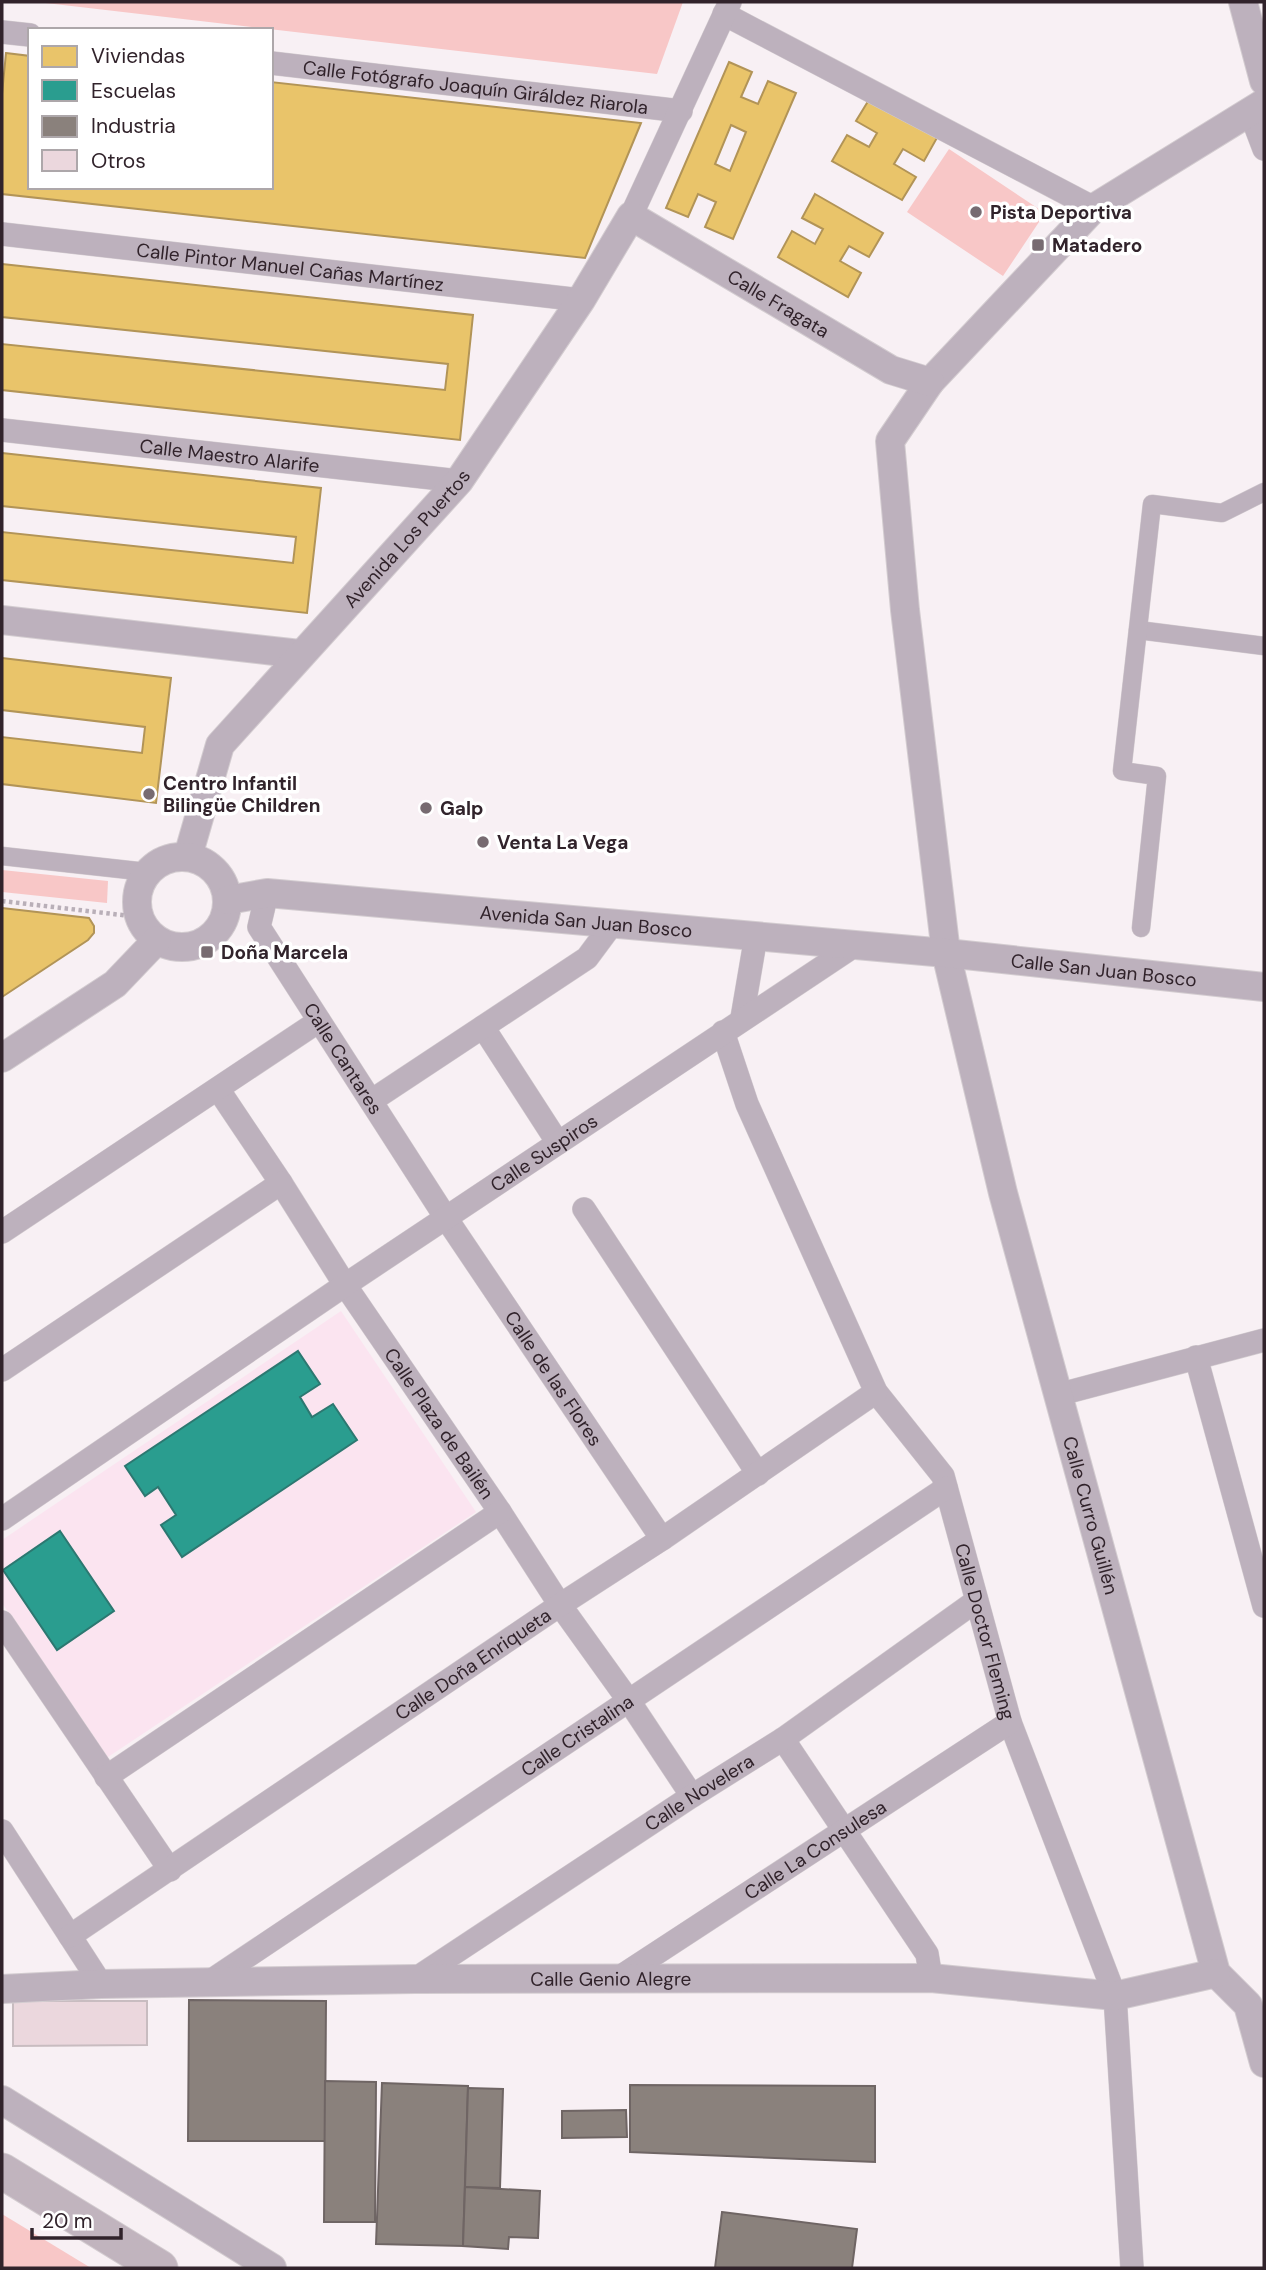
<svg xmlns="http://www.w3.org/2000/svg" width="1266" height="2270" viewBox="0 0 1266 2270" font-family="'DM Sans',sans-serif">
	<style>
		.built { fill: #fbe4f0 }
		.green { fill: #f8c7c7 }
		.homes { fill: #e9c46a; stroke: #b29457; stroke-width: 2; fill-rule: evenodd }
		.schools { fill: #2a9d8f; stroke: #2c7871; stroke-width: 2 }
		.industry { fill: #8a817c; stroke: #6f6564; stroke-width: 2 }
		.building { fill: #ebd7dd; stroke: #c8bcc0; stroke-width: 2 }
		.lines { fill: none; stroke-linecap: round; stroke-linejoin: round }
		.pedestrian-casing { stroke: #d3ccd0; stroke-width: 19 }
		.minor-casing { stroke: #d3ccd0; stroke-width: 24 }
		.tertiary-casing { stroke: #d3ccd0; stroke-width: 30 }
		.primary-casing { stroke: #d3ccd0; stroke-width: 37 }
		.path { stroke: #b9afb8; stroke-width: 4.5; stroke-dasharray: 3.5 3.5; stroke-linecap: butt }
		.pedestrian { stroke: #bdb1bd; stroke-width: 18 }
		.minor { stroke: #bdb1bd; stroke-width: 23 }
		.tertiary { stroke: #bdb1bd; stroke-width: 28 }
		.primary { stroke: #c1b4be; stroke-width: 35 }
		.poi-dot { fill: #776b71; stroke: #fff; stroke-width: 2.5 }
		.labels { text-anchor: middle; stroke-width: 7; stroke-linejoin: round; paint-order: stroke }
		.street-label { font-size: 19px; fill: #31232b; stroke: #fff }
		.poi-label { font-size: 19px; font-weight: bold; fill: #31232b; stroke: #fff; text-anchor: start }
	</style>
	<rect width="100%" height="100%" fill="#f8f0f4"/>
	<!-- built -->
	<polygon class="built" points="341,1311 476,1512 105,1759 2,1603 2,1540"/>
	<!-- green -->
	<g class="green">
		<polygon points="37,2 683,2 657,74"/>
		<polygon points="949,149 1045,213 1003,276 907,212"/>
		<polygon points="2,870 108,881 107,903 2,892"/>
		<polygon points="2,2214 91,2268 2,2268"/>
	</g>
	<!-- homes -->
	<g class="homes">
		<polygon points="6,53 30,56 30,187 271,187 271,82 641,123 585,258 2,194 2,94"/>
		<path d="M729,62l23,10 -11,25 17,7 10,-23 28,12 -63,146 -28,-12 11,-25 -18,-8 -10,23 -22,-9zM731,125l15,7 -16,39 -15,-7z"/>
		<polygon points="870,98 938,136 924,161 903,149 894,164 916,177 902,200 832,161 847,135 869,147 877,133 856,121"/>
		<polygon points="815,194 883,233 869,257 849,246 840,261 861,273 848,297 778,257 792,231 815,244 823,229 802,218"/>
		<polygon points="2,264 473,315 460,440 2,390 2,344 445,390 448,364 2,317"/>
		<polygon points="2,453 321,488 307,613 2,580 2,532 293,563 296,537 2,506"/>
		<polygon points="2,658 171,678 156,803 2,784 2,737 142,753 145,727 2,710"/>
		<polygon points="2,908 89,918 94,926 94,933 88,940 2,997"/>
	</g>
	<!-- schools -->
	<g class="schools">
		<polygon points="298,1351 320,1384 300,1397 312,1417 333,1404 357,1440 182,1557 161,1525 176,1515 158,1487 145,1496 125,1466"/>
		<polygon points="60,1531 114,1611 57,1650 3,1570"/>
	</g>
	<!-- industry -->
	<g class="industry">
		<polygon points="189,2000 326,2001 325,2141 188,2141"/>
		<polygon points="325,2081 376,2082 375,2222 324,2222"/>
		<polygon points="382,2083 468,2086 463,2246 376,2244"/>
		<polygon points="630,2085 875,2086 875,2162 630,2152"/>
		<polygon points="468,2088 503,2089 500,2188 465,2187"/>
		<polygon points="626,2110 627,2137 562,2138 562,2111"/>
		<polygon points="465,2187 540,2191 538,2238 509,2237 508,2249 463,2246"/>
		<polygon points="722,2212 857,2229 852,2268 715,2268"/>
	</g>
	<!-- building -->
	<polygon class="building" points="13,2001 147,2001 147,2045 13,2046"/>
	<g class="lines">
		<defs>
			<g id="pedestrian">
				<polyline points="1138,630 1264,646"/>
				<polyline points="2,856 147,872"/>
				<polyline points="1141,928 1157,776 1122,771 1152,504 1222,513 1264,492"/>
			</g>
			<g id="minor">
				<polyline points="724,14 1094,208"/>
				<polyline points="2,32 30,35"/>
				<path id="s1" d="M271,63l410,48"/>
				<polyline points="1250,112 1264,149"/>
				<polyline points="631,216 730,2"/>
				<path id="s2" d="M2,234l579,66"/>
				<path id="s3" d="M2,430l457,51"/>
				<path id="s4" d="M267,893l-8,34 187,291 216,321"/>
				<polyline points="742,1018 756,936"/>
				<polyline points="483,1027 558,1143"/>
				<path id="s5" d="M723,1032l24,72 129,288 67,84 67,246 105,274 17,272"/>
				<path id="s6" d="M218,1089l63,94 64,102 155,227 60,93 69,96 63,95"/>
				<polyline points="371,1101 587,958 613,923"/>
				<polyline points="584,1209 758,1474"/>
				<polyline points="2,1232 319,1021"/>
				<polyline points="1196,1357 1264,1606"/>
				<polyline points="2,1370 281,1183"/>
				<polyline points="1057,1395 1264,1340"/>
				<path id="s7" d="M2,1519l343,-234 509,-339"/>
				<polyline points="2,1622 170,1870"/>
				<polyline points="783,1739 927,1954 931,1978"/>
				<polyline points="106,1777 500,1512"/>
				<polyline points="2,1831 101,1984"/>
				<path id="s8" d="M70,1936l490,-331 102,-66 214,-147"/>
				<path id="s9" d="M620,1977l390,-255"/>
				<path id="s10" d="M415,1979l277,-183 91,-57 193,-138"/>
				<path id="s11" d="M209,1982l737,-494"/>
			</g>
			<g id="tertiary">
				<polyline points="1243,2 1264,81"/>
				<path id="s12" d="M1264,103l-170,105 -164,174 -40,59 15,169 41,343 57,240 213,780 32,32 16,58"/>
				<polyline points="2,620 300,654"/>
				<path id="s13" d="M188,856l32,-111 239,-264 122,-181 50,-84 260,154 39,12"/>
				<circle cx="182" cy="902" r="45"/>
				<path id="s14" d="M228,900l39,-7 679,60 318,34"/>
				<polyline points="2,1058 115,984 157,940"/>
				<path id="s15" d="M2,1989l99,-5 314,-5 516,-1 184,18 101,-23"/>
				<polyline points="2,2100 272,2268"/>
			</g>
			<polyline id="primary" points="2,2171 160,2268"/>
		</defs>
		<!-- pedestrian casing -->
		<use href="#pedestrian" class="pedestrian-casing"/>
		<!-- minor casing -->
		<use href="#minor" class="minor-casing"/>
		<!-- tertiary casing -->
		<use href="#tertiary" class="tertiary-casing"/>
		<!-- primary casing -->
		<use href="#primary" class="primary-casing"/>
		<!-- path -->
		<polyline class="path" points="2,901 139,917"/>
		<!-- pedestrian -->
		<use href="#pedestrian" class="pedestrian"/>
		<!-- minor -->
		<use href="#minor" class="minor"/>
		<!-- tertiary -->
		<use href="#tertiary" class="tertiary"/>
		<!-- primary -->
		<use href="#primary" class="primary"/>
	</g>
	<!-- markers -->
	<g class="poi-dot">
		<circle cx="976" cy="212" r="7"/>
		<rect x="1031" y="238" width="14" height="14" rx="3.5"/>
		<circle cx="149" cy="794" r="7"/>
		<circle cx="426" cy="808" r="7"/>
		<circle cx="483" cy="842" r="7"/>
		<rect x="200" y="945" width="14" height="14" rx="3.5"/>
	</g>
	<g class="labels">
		<!-- street labels -->
		<g class="street-label">
			<text dy="7" stroke="none"><textPath href="#s1" startOffset="206">Calle Fotógrafo Joaquín Giráldez Riarola</textPath></text>
			<text dy="7" stroke="none"><textPath href="#s2" startOffset="290">Calle Pintor Manuel Cañas Martínez</textPath></text>
			<text dy="7" stroke="none"><textPath href="#s13" startOffset="959">Calle Fragata</textPath></text>
			<text dy="7" stroke="none"><textPath href="#s3" startOffset="229">Calle Maestro Alarife</textPath></text>
			<text dy="7" stroke="none"><textPath href="#s13" startOffset="394">Avenida Los Puertos</textPath></text>
			<text dy="7" stroke="none"><textPath href="#s14" startOffset="360">Avenida San Juan Bosco</textPath></text>
			<text dy="7" stroke="none"><textPath href="#s14" startOffset="880">Calle San Juan Bosco</textPath></text>
			<text dy="7" stroke="none"><textPath href="#s4" startOffset="191">Calle Cantares</textPath></text>
			<text dy="7" stroke="none"><textPath href="#s7" startOffset="654">Calle Suspiros</textPath></text>
			<text dy="7" stroke="none"><textPath href="#s4" startOffset="574">Calle de las Flores</textPath></text>
			<text dy="7" stroke="none"><textPath href="#s6" startOffset="401">Calle Plaza de Bailén</textPath></text>
			<text dy="7" stroke="none"><textPath href="#s12" startOffset="1606">Calle Curro Guillén</textPath></text>
			<text dy="7" stroke="none"><textPath href="#s5" startOffset="660">Calle Doctor Fleming</textPath></text>
			<text dy="7" stroke="none"><textPath href="#s8" startOffset="486">Calle Doña Enriqueta</textPath></text>
			<text dy="7" stroke="none"><textPath href="#s11" startOffset="443">Calle Cristalina</textPath></text>
			<text dy="7" stroke="none"><textPath href="#s10" startOffset="340">Calle Novelera</textPath></text>
			<text dy="7" stroke="none"><textPath href="#s9" startOffset="233">Calle La Consulesa</textPath></text>
			<text dy="7" stroke="none"><textPath href="#s15" startOffset="609">Calle Genio Alegre</textPath></text>
		</g>
		<!-- poi labels -->
		<g class="poi-label">
			<text x="990" y="219">Pista Deportiva</text>
			<text x="1052" y="252">Matadero</text>
			<text x="163" y="790">Centro Infantil<tspan x="163" dy="22">Bilingüe Children</tspan></text>
			<text x="440" y="815">Galp</text>
			<text x="497" y="849">Venta La Vega</text>
			<text x="221" y="959">Doña Marcela</text>
		</g>
	</g>
	<!-- border -->
	<rect width="1266" height="2270" fill="none" stroke="#31232b" stroke-width="7"/>
	<!-- legend -->
	<rect x="28" y="28" width="245" height="161" fill="#ffffff" stroke="#ada7aa" stroke-width="2"/>
	<rect x="42" y="46" width="35" height="21" fill="#e9c46a" stroke="#ada7aa" stroke-width="2"/>
	<text x="91" y="63" font-size="21" fill="#31232b">Viviendas</text>
	<rect x="42" y="80" width="35" height="21" fill="#2a9d8f" stroke="#ada7aa" stroke-width="2"/>
	<text x="91" y="98" font-size="21" fill="#31232b">Escuelas</text>
	<rect x="42" y="116" width="35" height="21" fill="#8a817c" stroke="#ada7aa" stroke-width="2"/>
	<text x="91" y="133" font-size="21" fill="#31232b">Industria</text>
	<rect x="42" y="150" width="35" height="21" fill="#ebd7dd" stroke="#ada7aa" stroke-width="2"/>
	<text x="91" y="168" font-size="21" fill="#31232b">Otros</text>
	<!-- scale -->
	<path d="M32 2228v10h89v-10" fill="none" stroke="#31232b" stroke-width="3.5"/>
	<text x="42" y="2228" font-size="21" fill="#31232b" stroke="#ffffff" stroke-width="5" paint-order="stroke">20 m</text>
</svg>
